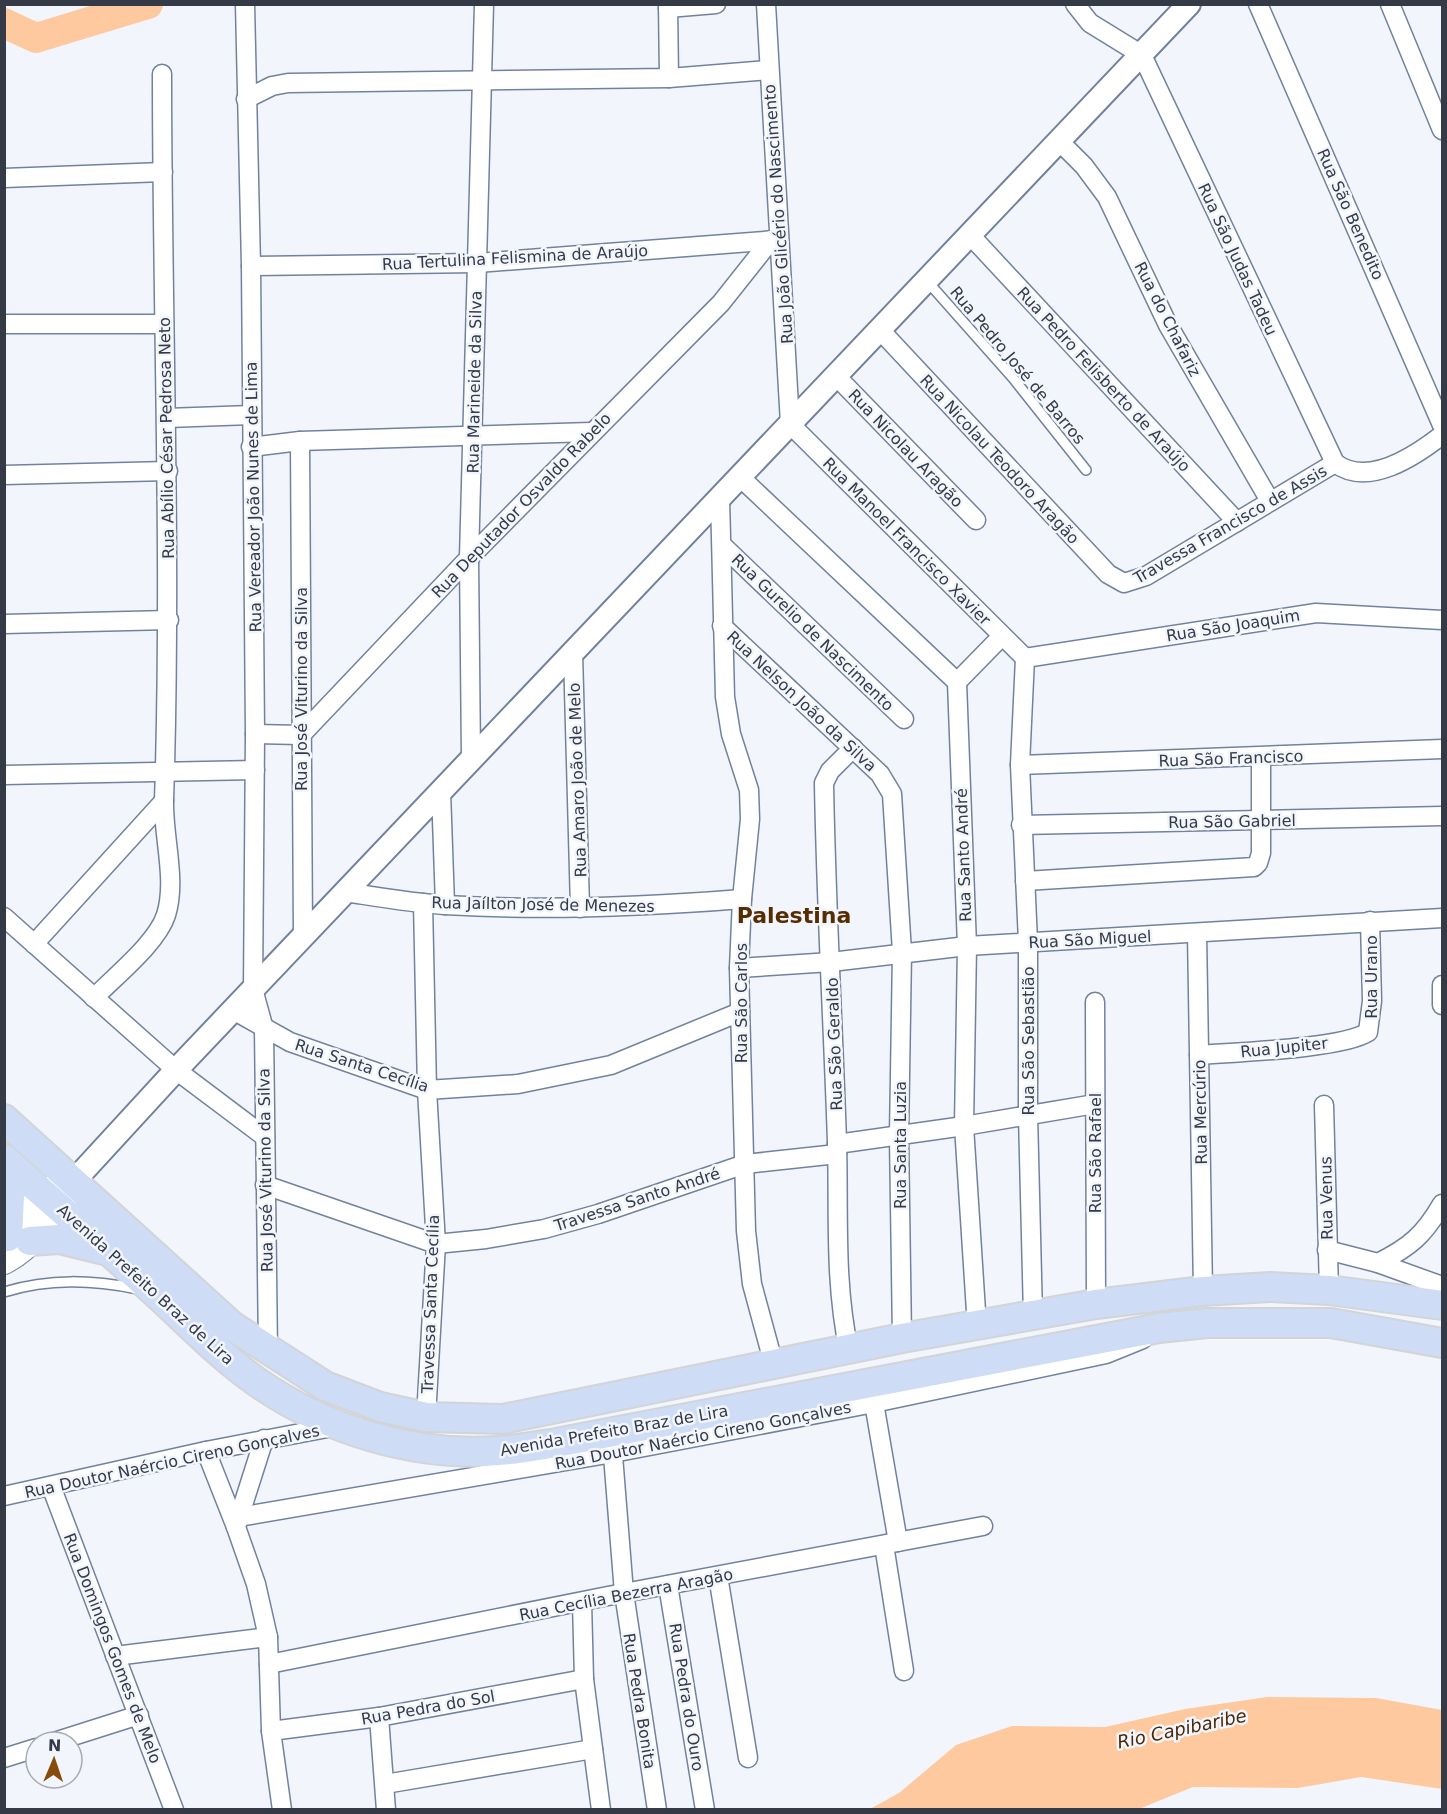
<svg xmlns="http://www.w3.org/2000/svg" width="1447" height="1814" viewBox="0 0 1447 1814" font-family="'DejaVu Sans',sans-serif">
	<style>
		.water { fill: #ffc99f }
		.lines { fill: none; stroke-linecap: round; stroke-linejoin: round }
		.river { stroke: #ffc99f; stroke-width: 30 }
		.service-casing { stroke: #72829e; stroke-width: 12 }
		.minor-casing { stroke: #72829e; stroke-width: 21 }
		.tertiary-casing { stroke: #72829e; stroke-width: 26 }
		.secondary-casing { stroke: #72829e; stroke-width: 28 }
		.primary-casing { stroke: #d2d4d7; stroke-width: 32 }
		.service { stroke: #fff; stroke-width: 9 }
		.minor { stroke: #fff; stroke-width: 18 }
		.tertiary { stroke: #fff; stroke-width: 22 }
		.secondary { stroke: #fff; stroke-width: 26 }
		.primary { stroke: #cedcf5; stroke-width: 28 }
		.labels { text-anchor: middle; stroke-width: 5; stroke-linejoin: round; paint-order: stroke }
		.street-label { font-size: 16px; fill: #343b47; stroke: #f2f6fc }
		.water-label { font-size: 18px; font-style: italic; fill: #4b2908; stroke: #f2f6fc }
		.district-label { font-size: 22px; font-weight: bold; fill: #562c01; stroke: #f2f6fc }
	</style>
	<rect width="100%" height="100%" fill="#f2f6fc"/>
	<!-- water -->
	<polygon class="water" points="1267,1697 1376,1698 1442,1710 1442,1789 1361,1777 1298,1788 1193,1787 1139,1809 870,1809 899,1793 956,1745 1012,1726 1105,1727 1185,1709"/>
	<g class="lines">
		<!-- river -->
		<polyline class="river" points="4,23 36,38 148,4"/>
		<defs>
			<g id="service">
				<polyline points="927,281 1013,378 1086,470"/>
				<path d="M4,1292c46,-14 88,-12 134,-3"/>
			</g>
			<g id="minor">
				<polyline points="245,4 251,266 255,734 253,989 264,1029 268,1352"/>
				<polyline points="668,4 669,78"/>
				<polyline points="766,4 790,424 1025,658"/>
				<path d="M1075,4l15,19 52,32 193,408c33,25 80,-7 107,-28"/>
				<polyline points="1258,4 1442,425"/>
				<polyline points="1390,4 1442,130"/>
				<polyline points="668,8 716,4"/>
				<polyline points="246,99 272,86 288,83 669,78 769,70"/>
				<polyline points="1059,141 1084,166 1107,197 1168,325 1270,501"/>
				<polyline points="4,178 163,172"/>
				<polyline points="970,235 1237,522"/>
				<polyline points="251,266 477,263 777,240"/>
				<polyline points="4,324 164,324"/>
				<polyline points="880,330 1108,574 1124,583 1146,576 1335,463"/>
				<polyline points="836,376 976,520"/>
				<polyline points="167,418 251,415"/>
				<polyline points="300,441 303,936"/>
				<polyline points="251,447 300,441 591,432"/>
				<polyline points="4,475 168,471"/>
				<polyline points="740,477 957,682 967,946 964,1126 977,1327"/>
				<polyline points="720,498 725,697 731,734 749,790 750,819 742,899 739,968 746,1231 752,1284 774,1365"/>
				<polyline points="722,545 904,719"/>
				<polyline points="4,624 169,620"/>
				<polyline points="722,626 880,774 892,794 902,952 899,1136 902,1338"/>
				<polyline points="573,653 580,908"/>
				<polyline points="1025,658 1020,765 1028,942 1028,1115 1033,1316"/>
				<polyline points="1025,658 1316,613 1442,620"/>
				<polyline points="957,682 1002,636"/>
				<polyline points="255,734 301,735 469,558 721,303 771,240"/>
				<polyline points="471,759 469,558 484,4"/>
				<polyline points="1020,765 1442,749"/>
				<polyline points="4,775 255,770"/>
				<polyline points="441,791 445,905"/>
				<polyline points="1021,825 1442,816"/>
				<polyline points="1025,881 1254,867 1258,863 1261,853 1261,757"/>
				<path d="M345,892c33,5 66,11 100,13 99,6 198,2 297,-6"/>
				<polyline points="423,903 427,1090 436,1244 426,1417"/>
				<polyline points="4,917 176,1070 265,1137"/>
				<polyline points="1197,933 1203,1291"/>
				<polyline points="34,944 164,801"/>
				<polyline points="739,968 831,962 967,946 1442,918"/>
				<polyline points="1442,985 1442,1005"/>
				<path d="M94,998c21,-22 63,-55 72,-83 11,-35 -3,-78 -2,-114 8,-243 -2,-485 -2,-727"/>
				<polyline points="1095,1002 1096,1304"/>
				<polyline points="233,1010 290,1042 427,1090 518,1084 611,1065 740,1012"/>
				<path d="M1199,1055c36,-3 143,-6 169,-23l4,-31 -2,-80"/>
				<polyline points="1324,1105 1329,1290"/>
				<polyline points="837,1144 964,1126 1095,1104"/>
				<polyline points="265,1185 436,1244 486,1239 544,1229 598,1214 745,1164 837,1154"/>
				<path d="M1327,1250l51,13c32,-16 46,-28 64,-59"/>
				<polyline points="1378,1263 1442,1286"/>
				<path d="M849,1351c-15,-70 -10,-138 -12,-209 -4,-119 -11,-239 -13,-359l6,-12 23,-23"/>
				<polyline points="874,1403 898,1542"/>
				<polyline points="264,1439 236,1527 256,1584 268,1637 271,1731 282,1810"/>
				<polyline points="612,1443 624,1593 657,1810"/>
				<polyline points="206,1451 236,1527"/>
				<polyline points="51,1486 174,1810"/>
				<polyline points="4,1496 206,1451 338,1426"/>
				<polyline points="239,1517 613,1453 874,1403 1106,1354 1143,1339"/>
				<polyline points="884,1545 904,1671"/>
				<polyline points="718,1576 748,1758"/>
				<polyline points="668,1585 705,1810"/>
				<polyline points="582,1602 584,1679 601,1810"/>
				<polyline points="115,1656 268,1637"/>
				<polyline points="269,1664 608,1596 983,1526"/>
				<polyline points="379,1717 386,1810"/>
				<polyline points="271,1731 379,1717 584,1679"/>
				<polyline points="54,1742 139,1715"/>
				<polyline points="4,1758 36,1748"/>
				<polyline points="385,1784 593,1749"/>
			</g>
			<polyline id="tertiary" points="74,1181 176,1070 1189,4"/>
			<g id="secondary">
				<polyline points="4,1242 43,1194 62,1184"/>
				<path d="M4,1261c26,-13 50,-45 64,-70"/>
			</g>
			<g id="primary">
				<polyline points="4,1119 232,1326 325,1386 380,1407 426,1417 503,1419 902,1338 1096,1304 1203,1291 1270,1287 1329,1290 1442,1305"/>
				<path d="M4,1159c48,43 97,84 144,127 36,32 69,68 109,96 69,48 157,75 241,69 19,-1 39,-5 58,-8l603,-115 48,-5h124l111,20"/>
				<polyline points="4,1179 10,1196 8,1237"/>
				<polyline points="30,1241 59,1239 104,1250"/>
			</g>
		</defs>
		<!-- service casing -->
		<use href="#service" class="service-casing"/>
		<!-- minor casing -->
		<use href="#minor" class="minor-casing"/>
		<!-- tertiary casing -->
		<use href="#tertiary" class="tertiary-casing"/>
		<!-- secondary casing -->
		<use href="#secondary" class="secondary-casing"/>
		<!-- primary casing -->
		<use href="#primary" class="primary-casing"/>
		<!-- service -->
		<use href="#service" class="service"/>
		<!-- minor -->
		<use href="#minor" class="minor"/>
		<!-- tertiary -->
		<use href="#tertiary" class="tertiary"/>
		<!-- secondary -->
		<use href="#secondary" class="secondary"/>
		<!-- primary -->
		<use href="#primary" class="primary"/>
	</g>
	<g class="labels">
		<!-- street labels -->
		<g class="street-label">
			<text transform="translate(778 214) rotate(-94)" y="6">Rua João Glicério do Nascimento</text>
			<text transform="translate(1351 214) rotate(66)" y="6">Rua São Benedito</text>
			<text transform="translate(515 257) rotate(-3)" y="6">Rua Tertulina Felismina de Araújo</text>
			<text transform="translate(1238 259) rotate(65)" y="6">Rua São Judas Tadeu</text>
			<text transform="translate(1168 319) rotate(63)" y="6">Rua do Chafariz</text>
			<text transform="translate(1018 365) rotate(50)" y="6">Rua Pedro José de Barros</text>
			<text transform="translate(1104 379) rotate(47)" y="6">Rua Pedro Felisberto de Araújo</text>
			<text transform="translate(474 382) rotate(-89)" y="6">Rua Marineide da Silva</text>
			<text transform="translate(166 438) rotate(-91)" y="6">Rua Abílio César Pedrosa Neto</text>
			<text transform="translate(906 448) rotate(46)" y="6">Rua Nicolau Aragão</text>
			<text transform="translate(1000 459) rotate(47)" y="6">Rua Nicolau Teodoro Aragão</text>
			<text transform="translate(253 497) rotate(-91)" y="6">Rua Vereador João Nunes de Lima</text>
			<text transform="translate(521 505) rotate(-46)" y="6">Rua Deputador Osvaldo Rabelo</text>
			<text transform="translate(1230 524) rotate(-30)" y="6">Travessa Francisco de Assis</text>
			<text transform="translate(907 541) rotate(45)" y="6">Rua Manoel Francisco Xavier</text>
			<text transform="translate(1233 625) rotate(-9)" y="6">Rua São Joaquim</text>
			<text transform="translate(813 632) rotate(44)" y="6">Rua Gurelio de Nascimento</text>
			<text transform="translate(301 689) rotate(-90)" y="6">Rua José Viturino da Silva</text>
			<text transform="translate(802 701) rotate(43)" y="6">Rua Nelson João da Silva</text>
			<text transform="translate(1231 758) rotate(-2)" y="6">Rua São Francisco</text>
			<text transform="translate(577 780) rotate(-92)" y="6">Rua Amaro João de Melo</text>
			<text transform="translate(1232 821) rotate(-1)" y="6">Rua São Gabriel</text>
			<text transform="translate(963 855) rotate(-92)" y="6">Rua Santo André</text>
			<text transform="translate(543 904) rotate(1)" y="6">Rua Jaílton José de Menezes</text>
			<text transform="translate(1090 939) rotate(-3)" y="6">Rua São Miguel</text>
			<text transform="translate(1371 977) rotate(-90)" y="6">Rua Urano</text>
			<text transform="translate(741 1003) rotate(-90)" y="6">Rua São Carlos</text>
			<text transform="translate(1028 1041) rotate(-90)" y="6">Rua São Sebastião</text>
			<text transform="translate(834 1044) rotate(-92)" y="6">Rua São Geraldo</text>
			<text transform="translate(1284 1047) rotate(-6)" y="6">Rua Jupiter</text>
			<text transform="translate(362 1065) rotate(18)" y="6">Rua Santa Cecília</text>
			<text transform="translate(1200 1112) rotate(-91)" y="6">Rua Mercúrio</text>
			<text transform="translate(900 1145) rotate(-90)" y="6">Rua Santa Luzia</text>
			<text transform="translate(1095 1153) rotate(-90)" y="6">Rua São Rafael</text>
			<text transform="translate(265 1170) rotate(-91)" y="6">Rua José Viturino da Silva</text>
			<text transform="translate(1326 1198) rotate(-91)" y="6">Rua Venus</text>
			<text transform="translate(637 1199) rotate(-18)" y="6">Travessa Santo André</text>
			<text transform="translate(146 1284) rotate(42)" y="6">Avenida Prefeito Braz de Lira</text>
			<text transform="translate(430 1304) rotate(-88)" y="6">Travessa Santa Cecília</text>
			<text transform="translate(614 1430) rotate(-10)" y="6">Avenida Prefeito Braz de Lira</text>
			<text transform="translate(703 1435) rotate(-11)" y="6">Rua Doutor Naércio Cireno Gonçalves</text>
			<text transform="translate(172 1461) rotate(-12)" y="6">Rua Doutor Naércio Cireno Gonçalves</text>
			<text transform="translate(626 1594) rotate(-11)" y="6">Rua Cecília Bezerra Aragão</text>
			<text transform="translate(113 1648) rotate(69)" y="6">Rua Domingos Gomes de Melo</text>
			<text transform="translate(687 1697) rotate(81)" y="6">Rua Pedra do Ouro</text>
			<text transform="translate(640 1701) rotate(81)" y="6">Rua Pedra Bonita</text>
			<text transform="translate(428 1707) rotate(-10)" y="6">Rua Pedra do Sol</text>
		</g>
		<!-- water labels -->
		<g class="water-label">
			<text transform="translate(1182 1729) rotate(-12)" y="6">Rio Capibaribe</text>
		</g>
		<!-- district labels -->
		<g class="district-label">
			<text x="794" y="923">Palestina</text>
		</g>
	</g>
	<!-- border -->
	<rect width="1447" height="1814" fill="none" stroke="#343b47" stroke-width="12"/>
	<!-- north arrow -->
	<g transform="translate(54 1760) rotate(2)"><circle r="28" fill="#f2f6fc" stroke="#a6abb4" stroke-width="1.5"/>
	<path d="M0-4.5L10 22L0 15L-10 22Z" fill="#884b0b"/>
	<text y="-9" font-size="16" font-weight="bold" text-anchor="middle" fill="#343b47">N</text>
	</g>
</svg>
